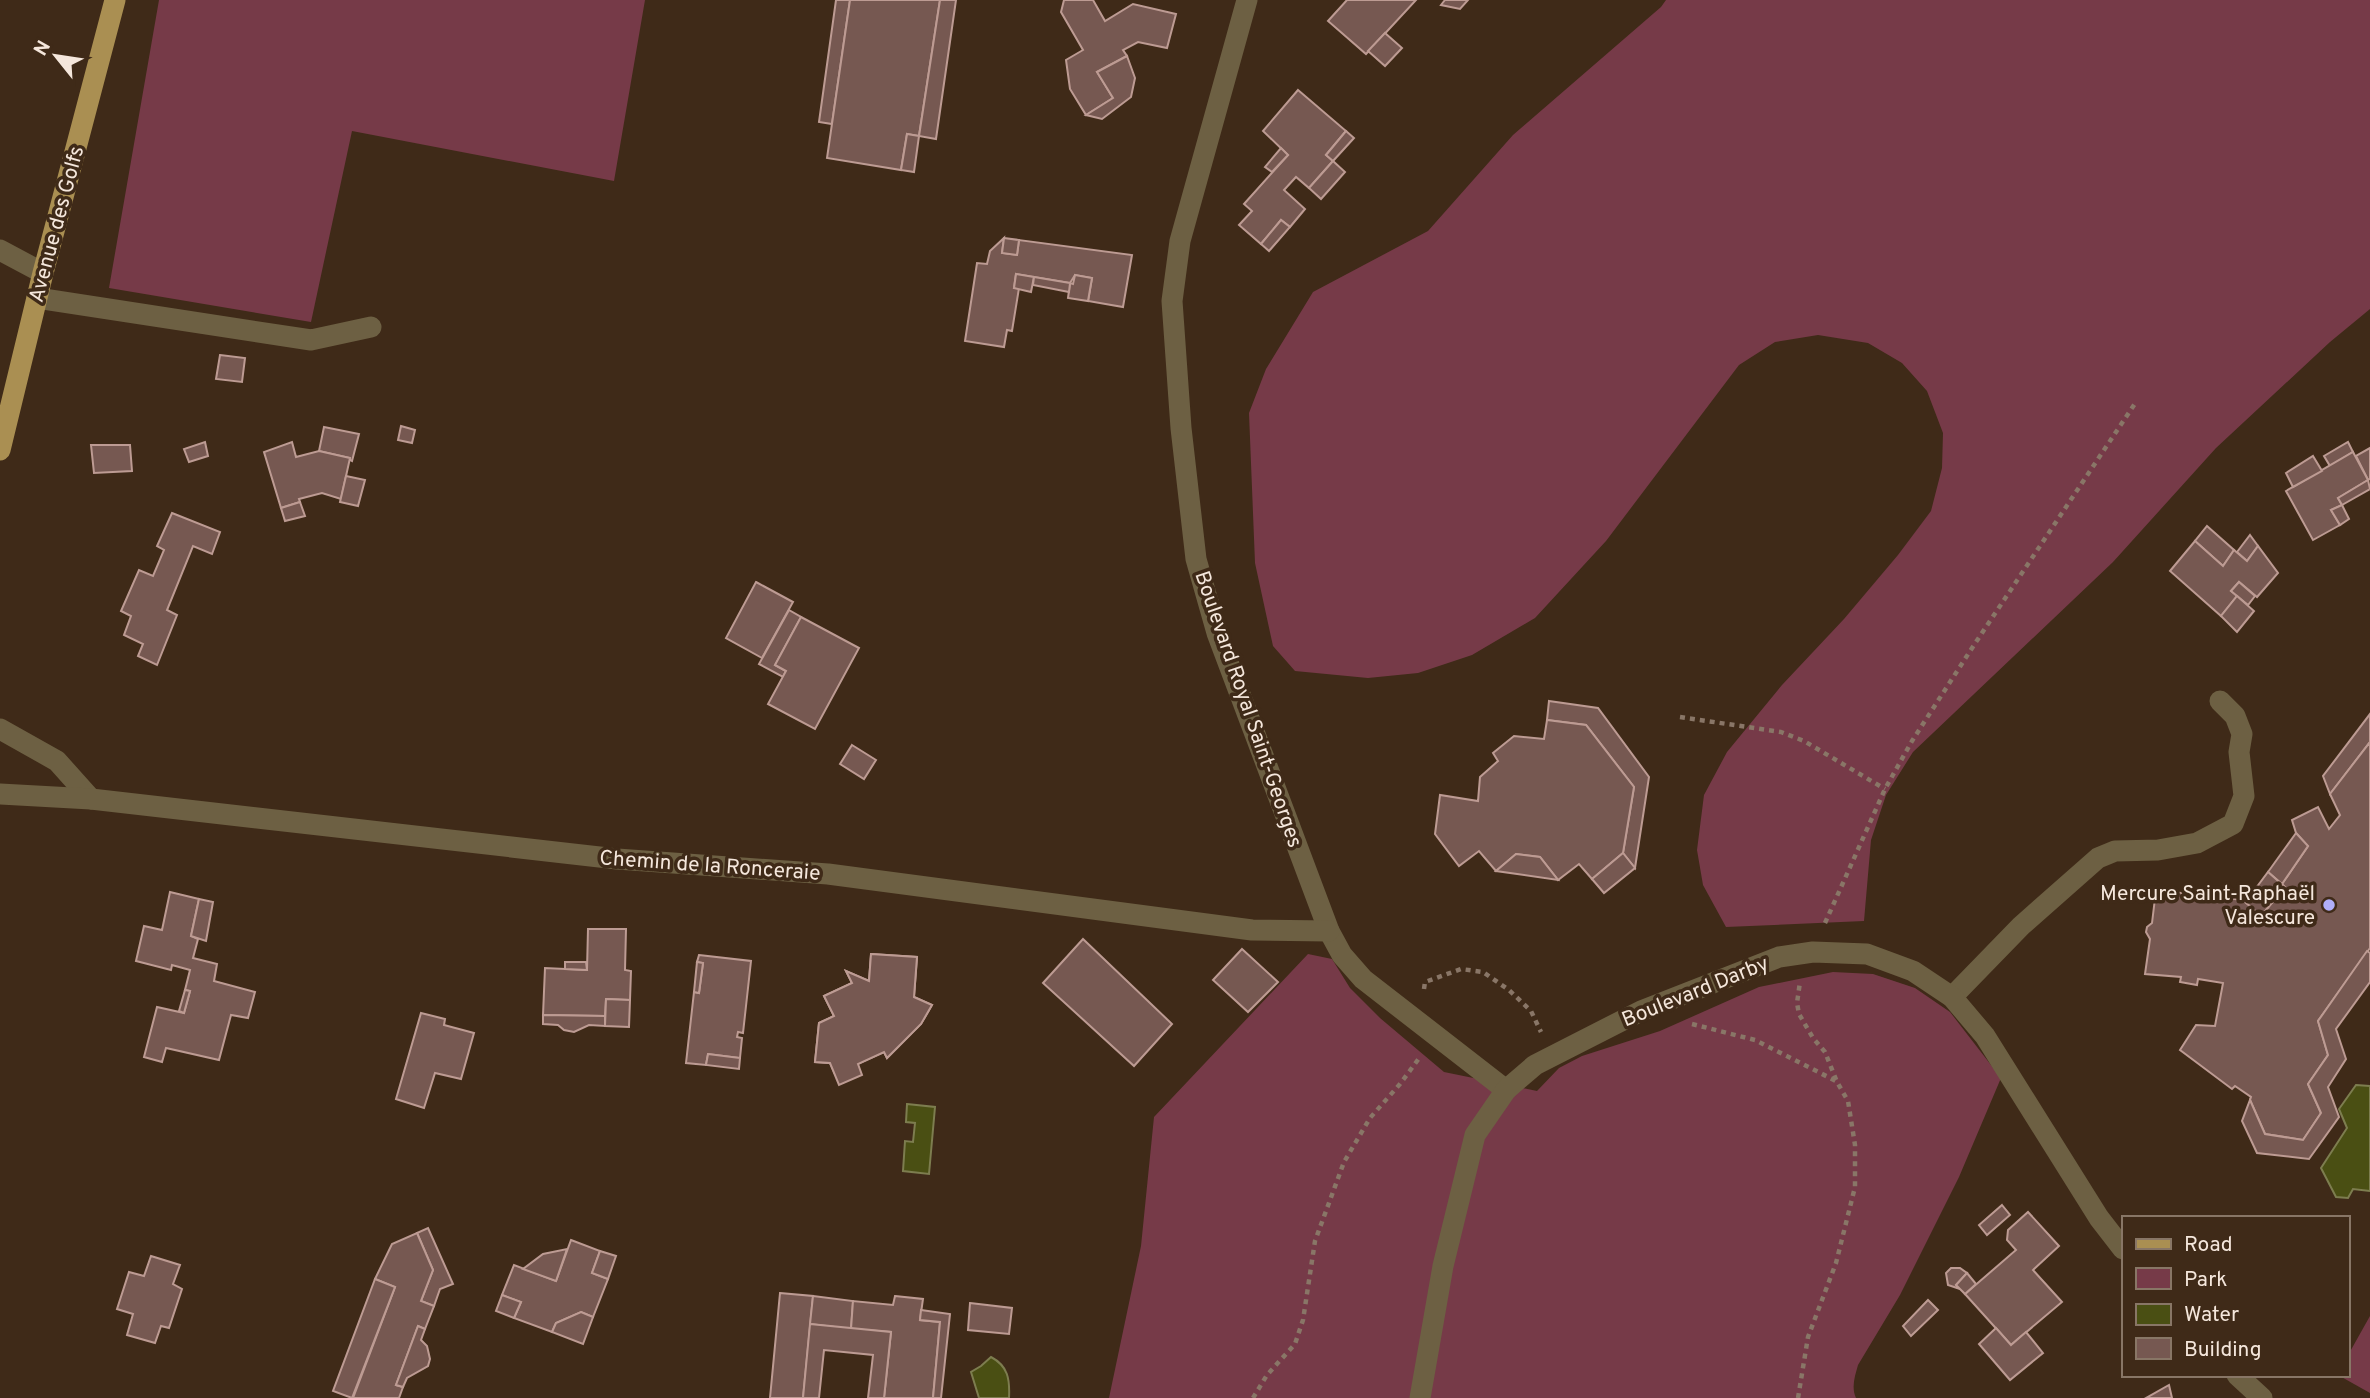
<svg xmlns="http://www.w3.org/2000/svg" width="2370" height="1398" viewBox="0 0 2370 1398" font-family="Overpass,sans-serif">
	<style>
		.green { fill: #763a48 }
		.water { fill: #4a4f13; stroke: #7d7d4f; stroke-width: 2 }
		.building { fill: #765851; stroke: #bd9b93; stroke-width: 2 }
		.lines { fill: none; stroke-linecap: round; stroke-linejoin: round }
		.path { stroke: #897667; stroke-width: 4.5; stroke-dasharray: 5 5; stroke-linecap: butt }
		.minor { stroke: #6d6043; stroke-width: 21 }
		.major { stroke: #aa8f52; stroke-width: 21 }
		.poi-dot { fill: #b0aefa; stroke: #3f2a18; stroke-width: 2.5 }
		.labels { text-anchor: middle; stroke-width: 7; stroke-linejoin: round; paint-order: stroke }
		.street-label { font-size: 21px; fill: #f5e7dc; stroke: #3f2a18 }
		.poi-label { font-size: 21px; fill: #f5e7dc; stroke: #3f2a18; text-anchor: end }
	</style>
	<rect width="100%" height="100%" fill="#3f2a18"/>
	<!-- green -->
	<g class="green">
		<polygon points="159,0 645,0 614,181 352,131 311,322 109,288"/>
		<polygon points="1666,0 2370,0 2370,309 2330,342 2216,448 2113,562 1913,752 1886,795 1871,840 1864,921 1726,927 1703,885 1697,850 1704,795 1727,752 1782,685 1844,619 1898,555 1931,511 1942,468 1943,433 1927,391 1902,363 1868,343 1818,335 1775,342 1739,365 1606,541 1535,618 1472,655 1418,673 1368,678 1295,671 1273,646 1255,563 1249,413 1266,369 1313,292 1428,231 1513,135 1661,7"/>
		<path d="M1308,954l24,5 18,29 30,30 64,54 93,19 22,-23 23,-12 78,-25 99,-44 74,-15 40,2 42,14 35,24 51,66 -42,99 -59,118 -42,70c-3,11 -7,22 -2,33h-747l32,-152 13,-129z"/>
		<polygon points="2370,1316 2370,1393 2338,1375 2347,1375 2347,1357"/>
	</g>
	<!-- water -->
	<g class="water">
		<polygon points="2356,1085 2370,1086 2370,1191 2353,1189 2348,1198 2336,1197 2321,1168 2347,1128 2339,1109"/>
		<polygon points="907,1104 935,1107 929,1174 903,1171 905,1141 913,1142 915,1123 906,1122"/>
		<path d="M991,1357c17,9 19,22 18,41h-30l-8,-26 10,-6z"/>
	</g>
	<!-- building -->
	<g class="building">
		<polygon points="836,0 850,0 832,124 819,122"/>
		<polygon points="850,0 940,0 919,136 907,134 901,170 827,158"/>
		<polygon points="940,0 956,0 936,139 919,136"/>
		<polygon points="1064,0 1093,0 1105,21 1133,4 1176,14 1167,48 1138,42 1123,50 1127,56 1097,72 1113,98 1086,115 1070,89 1066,60 1083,50 1061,12"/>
		<polygon points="1347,0 1416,0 1366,54 1328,21"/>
		<polygon points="1445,0 1468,0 1460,9 1441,5"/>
		<polygon points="1385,33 1402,48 1385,66 1368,51"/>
		<polygon points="1127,56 1135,78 1131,97 1102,119 1086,115 1113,98 1097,72"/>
		<polygon points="1298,90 1346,131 1326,155 1333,161 1309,188 1296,177 1284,190 1305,209 1290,227 1281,220 1261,244 1239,225 1252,211 1244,204 1288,155 1263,131"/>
		<polygon points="1346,131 1354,138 1333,161 1326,155"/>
		<polygon points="907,134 919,136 914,172 901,170"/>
		<polygon points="1281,148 1288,155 1272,172 1265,167"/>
		<polygon points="1333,161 1345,172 1321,199 1309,188"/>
		<polygon points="1281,220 1290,227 1269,251 1261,244"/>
		<polygon points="1004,238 1002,253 1017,255 1019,240 1132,255 1123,307 1088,301 1092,278 1075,275 1070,283 1016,274 1014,288 1019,288 1012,331 1007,330 1004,347 965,341 977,263 987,264 990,251"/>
		<polygon points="1004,238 1019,240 1017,255 1002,253"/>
		<polygon points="1016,274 1034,277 1031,292 1014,288"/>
		<polygon points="1075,275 1092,278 1088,301 1068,298 1070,283 1073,284"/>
		<polygon points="1034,277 1070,283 1069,292 1033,285"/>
		<polygon points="220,355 245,358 242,382 216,379"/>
		<polygon points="401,426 415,430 412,443 398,440"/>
		<polygon points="324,427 359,434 352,461 350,460 350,458 319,451"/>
		<polygon points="205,442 208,456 189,462 184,449"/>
		<polygon points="292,442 296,457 319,451 350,458 341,499 322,493 299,499 300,502 281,508 264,452"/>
		<polygon points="2348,442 2353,452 2330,466 2324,456"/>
		<polygon points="91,445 130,445 132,471 94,473"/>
		<polygon points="2370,448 2370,479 2368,480 2356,456"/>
		<polygon points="2353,452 2368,480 2338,498 2342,505 2331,510 2340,525 2313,540 2286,491"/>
		<polygon points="2313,456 2322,471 2293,487 2286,473"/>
		<polygon points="346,476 365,480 358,506 340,502"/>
		<polygon points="2368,480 2370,489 2342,505 2338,498"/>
		<polygon points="300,502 305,516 285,521 281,508"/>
		<polygon points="2342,505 2349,519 2340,525 2331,510"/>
		<polygon points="172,513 220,532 212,554 193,546 167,610 177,615 157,665 138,656 143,644 124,635 131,616 121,611 139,570 153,576 164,550 157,546"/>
		<polygon points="2207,526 2234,550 2223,566 2195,541"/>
		<polygon points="2250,535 2258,546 2247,561 2237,552"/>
		<polygon points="2195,541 2223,566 2234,550 2247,561 2258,546 2278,573 2257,597 2239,582 2231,591 2237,596 2221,616 2170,571"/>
		<polygon points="756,582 793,602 762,658 726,638"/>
		<polygon points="2239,582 2255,596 2248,605 2231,591"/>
		<polygon points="2237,596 2254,611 2237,632 2221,616"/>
		<polygon points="789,610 801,617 775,665 786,671 783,677 759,664"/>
		<polygon points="801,617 859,648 815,729 768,704 786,671 775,665"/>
		<polygon points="1549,701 1598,708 1649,777 1635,868 1623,853 1634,787 1586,725 1547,720"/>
		<polygon points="2370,714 2370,742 2330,794 2323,776"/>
		<polygon points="1547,720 1586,725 1634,787 1623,853 1592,879 1579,864 1558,880 1540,857 1516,854 1496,871 1479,851 1459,866 1435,834 1440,795 1478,801 1480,777 1498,761 1493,753 1514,736 1544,739"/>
		<polygon points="2370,742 2370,948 2318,1021 2328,1055 2308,1084 2321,1113 2303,1140 2265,1134 2250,1100 2251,1097 2235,1086 2232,1089 2180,1050 2196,1025 2215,1026 2223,983 2198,979 2197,985 2180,982 2181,977 2145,974 2150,939 2146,932 2147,927 2152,923 2156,890 2243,900 2261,916 2285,887 2282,884 2308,846 2296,833 2292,820 2318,807 2329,829 2340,815 2330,794"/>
		<polygon points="852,745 876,760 864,779 840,764"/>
		<polygon points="2296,833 2308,846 2282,884 2268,872"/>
		<polygon points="1623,853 1635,868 1604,893 1592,879"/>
		<polygon points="1516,854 1540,857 1558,880 1496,871"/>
		<polygon points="2268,872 2285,887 2261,916 2243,900 2247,900"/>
		<polygon points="170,892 199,899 191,936 198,939 193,958 217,964 214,981 255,992 248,1018 231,1015 219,1060 166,1048 162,1062 144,1057 157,1007 184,1013 190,991 185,990 190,970 172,965 171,970 136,961 144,926 162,930"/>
		<polygon points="199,899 213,902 206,941 191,936"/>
		<polygon points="588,929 626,929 625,970 631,971 630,1000 606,999 605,1016 543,1015 545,968 587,970"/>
		<polygon points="1083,939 1172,1024 1134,1066 1043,983"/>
		<polygon points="1242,949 1278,982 1248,1012 1213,980"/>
		<polygon points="2367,951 2370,953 2370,982 2336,1029 2346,1059 2328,1087 2339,1117 2309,1159 2257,1153 2242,1121 2250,1100 2265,1134 2303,1140 2321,1113 2308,1084 2328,1055 2318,1021"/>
		<polygon points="871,954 917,957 914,997 932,1005 921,1024 887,1058 884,1052 835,1074 830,1063 815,1062 819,1023 834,1016 824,996 852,983 846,971 869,981"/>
		<polygon points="871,954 917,957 914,997 932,1005 921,1024 887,1058 884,1052 858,1064 862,1075 839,1085 830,1063 815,1062 819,1023 834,1016 824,996 852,983 846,971 869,981"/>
		<polygon points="699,955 751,961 743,1033 738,1032 737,1037 742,1038 740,1058 708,1054 706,1065 686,1063 694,992 699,993 703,963 697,962"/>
		<polygon points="565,962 586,962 587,970 565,969"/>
		<polygon points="697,962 703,963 699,993 694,992"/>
		<polygon points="185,990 190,991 184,1013 179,1011"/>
		<polygon points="606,999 630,1000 629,1027 605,1026"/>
		<polygon points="421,1013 445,1019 444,1025 474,1033 461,1079 435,1073 424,1108 396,1099"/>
		<polygon points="543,1015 605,1016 605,1026 589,1025 574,1032 564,1030 558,1025 543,1024"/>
		<polygon points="708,1054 740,1058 739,1069 706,1065"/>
		<polygon points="2002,1205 2010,1215 1987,1235 1979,1225"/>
		<polygon points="2028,1212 2059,1246 2033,1270 2062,1302 2011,1345 1965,1294 2016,1250 2007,1240 2008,1230"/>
		<polygon points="428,1228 453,1284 440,1289 434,1306 421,1301 433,1270 417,1233"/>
		<polygon points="417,1233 433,1270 421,1301 434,1306 425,1329 418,1326 396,1385 403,1387 399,1398 353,1398 395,1287 375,1279 392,1244"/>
		<polygon points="571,1240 600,1251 592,1273 608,1279 593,1317 581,1312 556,1323 552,1332 514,1318 521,1302 502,1295 514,1265 556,1281"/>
		<polygon points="567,1249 556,1281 523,1269 543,1254"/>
		<polygon points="600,1251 616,1256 608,1279 592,1273"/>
		<polygon points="151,1256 180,1265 173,1284 182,1289 169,1328 161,1326 155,1343 127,1335 133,1314 117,1309 129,1272 144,1276"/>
		<polygon points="1951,1268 1960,1268 1967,1273 1956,1285 1960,1289 1948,1285 1946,1273"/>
		<polygon points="1967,1273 1976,1284 1965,1294 1956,1285"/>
		<polygon points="375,1279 395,1287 352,1398 333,1391"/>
		<polygon points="780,1293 813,1296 803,1398 770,1398"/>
		<polygon points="502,1295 521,1302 514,1318 496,1311"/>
		<polygon points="813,1296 853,1301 851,1329 810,1324"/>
		<polygon points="895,1296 923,1299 920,1320 940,1322 933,1398 884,1398 891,1332 851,1329 853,1301 893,1305"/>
		<polygon points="1928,1300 1938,1310 1911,1336 1903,1326"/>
		<polygon points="970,1303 1012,1308 1009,1334 968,1330"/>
		<polygon points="921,1310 950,1314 941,1398 933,1398 940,1322 920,1320"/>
		<polygon points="581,1312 593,1317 583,1344 552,1332 556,1323"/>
		<polygon points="810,1324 891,1332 884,1398 868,1398 873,1355 824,1350 819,1398 803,1398"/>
		<polygon points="418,1326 425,1329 421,1340 427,1346 430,1359 428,1366 407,1378 403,1387 396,1385"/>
		<polygon points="1996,1328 2011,1345 2026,1332 2043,1353 2010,1380 1979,1344"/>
		<polygon points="2169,1385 2172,1398 2146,1398"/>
	</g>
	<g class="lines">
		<!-- path -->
		<g class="path">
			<polyline points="1680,717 1781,732 1804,741 1885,789"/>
			<polyline points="1825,923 1885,789 1912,741 1974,645 2136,402"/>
			<polyline points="1424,989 1425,982 1461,969 1483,972 1509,990 1531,1011 1541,1032"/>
			<polyline points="1692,1024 1755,1040 1836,1081"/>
			<polyline points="1253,1398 1267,1375 1295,1344 1303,1320 1315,1241 1344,1162 1370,1118 1400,1084 1420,1057"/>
			<polyline points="1798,1398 1808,1337 1836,1263 1855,1187 1855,1145 1848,1101 1837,1082 1825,1052 1813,1038 1799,1014 1797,1003 1800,982"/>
		</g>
		<!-- minor -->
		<g class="minor">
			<polyline points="1247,0 1180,241 1172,301 1181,428 1196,559 1217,633 1329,931 1342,955 1363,979 1506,1090"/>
			<polyline points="0,250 43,273"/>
			<polyline points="37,298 311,340 371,327"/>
			<polyline points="0,729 57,761 91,799"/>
			<polyline points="0,794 91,799 617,859 828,874 1252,930 1329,931"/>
			<polyline points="1952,997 2021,926 2098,858 2115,851 2158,850 2197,843 2233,824 2244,796 2239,752 2242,734 2235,716 2220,701"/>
			<polyline points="2237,1375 2262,1398"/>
			<polyline points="1420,1398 1443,1266 1475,1135 1506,1090 1535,1065 1641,1011 1779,957 1813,952 1867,954 1913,971 1952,997 1985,1036 2099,1218 2123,1249"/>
		</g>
		<!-- major -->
		<polyline class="major" points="0,450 43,273 115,0"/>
	</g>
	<!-- markers -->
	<circle class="poi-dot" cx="2329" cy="905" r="7"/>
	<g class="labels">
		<!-- street labels -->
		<g class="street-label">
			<text transform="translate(56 224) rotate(-75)" y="7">Avenue des Golfs</text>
			<text transform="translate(1249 709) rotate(71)" y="7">Boulevard Royal Saint-Georges</text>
			<text transform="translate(710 865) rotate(4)" y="7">Chemin de la Ronceraie</text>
			<text transform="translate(1695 991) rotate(-22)" y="7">Boulevard Darby</text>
		</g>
		<!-- poi labels -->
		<g class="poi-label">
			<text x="2315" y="900">Mercure Saint-Raphaël<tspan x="2315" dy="24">Valescure</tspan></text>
		</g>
	</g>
	<!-- legend -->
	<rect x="2122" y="1216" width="228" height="161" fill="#3f2a18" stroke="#887666" stroke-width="2"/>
	<rect x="2136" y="1239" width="35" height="10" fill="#aa8f52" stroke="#887666" stroke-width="2"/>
	<text x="2184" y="1251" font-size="21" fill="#f5e7dc">Road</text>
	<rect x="2136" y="1268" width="35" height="21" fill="#763a48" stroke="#887666" stroke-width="2"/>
	<text x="2184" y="1286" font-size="21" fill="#f5e7dc">Park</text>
	<rect x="2136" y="1304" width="35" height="21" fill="#4a4f13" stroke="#887666" stroke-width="2"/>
	<text x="2184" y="1321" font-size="21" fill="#f5e7dc">Water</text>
	<rect x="2136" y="1338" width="35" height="21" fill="#765851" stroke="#887666" stroke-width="2"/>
	<text x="2184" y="1356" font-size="21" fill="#f5e7dc">Building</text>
	<!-- north arrow -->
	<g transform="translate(56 56) rotate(300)" stroke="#3f2a18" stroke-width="5" paint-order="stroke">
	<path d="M0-5L12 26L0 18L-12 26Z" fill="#f5e7dc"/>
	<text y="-10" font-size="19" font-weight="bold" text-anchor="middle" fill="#f5e7dc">N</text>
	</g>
</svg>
